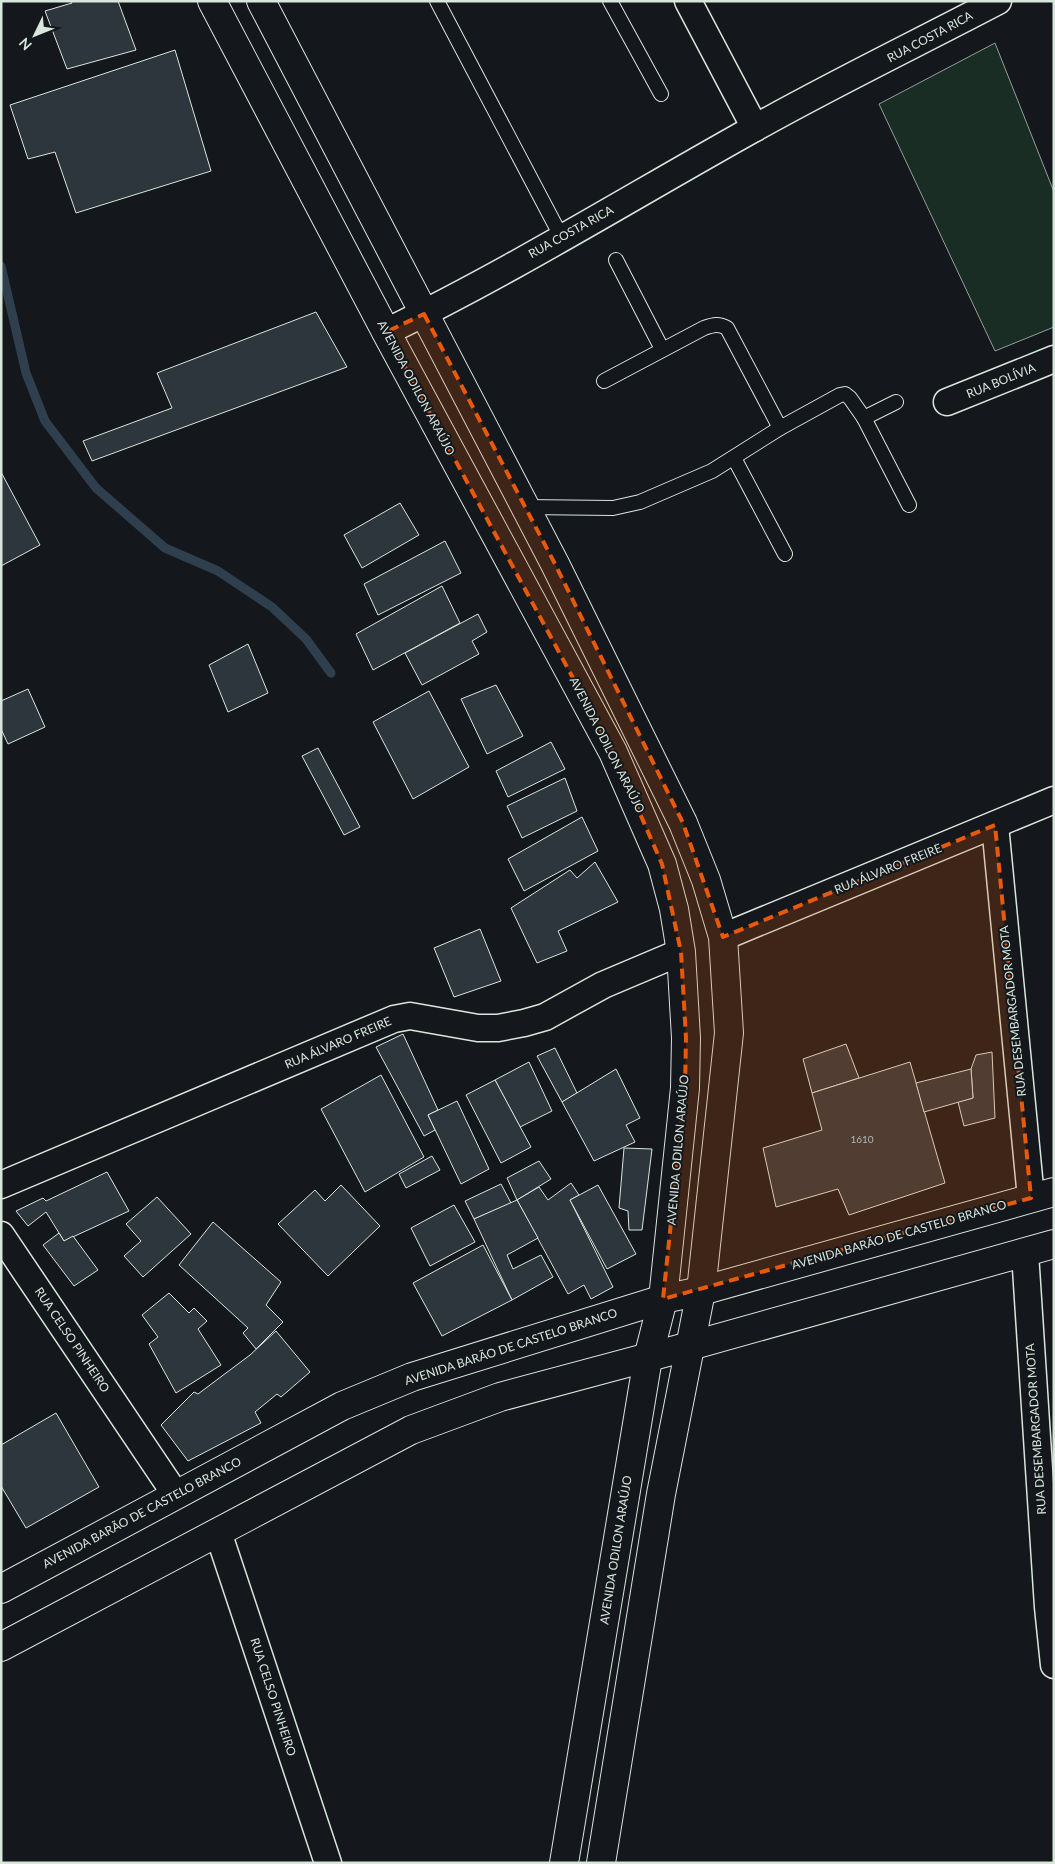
<svg xmlns="http://www.w3.org/2000/svg" width="1055" height="1864" viewBox="0 0 1055 1864" font-family="Lato,sans-serif">
	<style>
		.green { fill: #1a2d24; stroke: #939e99 }
		.lines { fill: none; stroke-linecap: round; stroke-linejoin: round }
		.stream { stroke: #2f3f4d; stroke-width: 9 }
		.building { fill: #2c363c; stroke: #d8e6dc }
		.service-casing { stroke: #d8e6dc; stroke-width: 16 }
		.minor-casing { stroke: #d8e6dc; stroke-width: 29 }
		.secondary-casing { stroke: #d8e6dc; stroke-width: 30 }
		.primary-casing { stroke: #d8e6dc; stroke-width: 30 }
		.service { stroke: #14181c; stroke-width: 14 }
		.minor { stroke: #14181c; stroke-width: 26 }
		.secondary { stroke: #14181c; stroke-width: 28 }
		.primary { stroke: #14181c; stroke-width: 28 }
		.marked { fill: #e8590c; fill-opacity: 0.2; stroke: #e8590c; stroke-width: 4; stroke-dasharray: 10 6; stroke-linejoin: round }
		.labels { text-anchor: middle; stroke-width: 4; stroke-linejoin: round; paint-order: stroke }
		.number-label { font-size: 10px; fill: #adbab4 }
		.street-label { font-size: 12px; fill: #d8e6dc; stroke: #14181c }
	</style>
	<rect width="100%" height="100%" fill="#14181c"/>
	<!-- green -->
	<polygon class="green" points="995,43 1054,192 1054,327 995,351 879,104"/>
	<g class="lines">
		<!-- stream -->
		<polyline class="stream" points="1,266 26,373 45,421 96,488 165,548 218,571 272,607 306,639 331,673"/>
	</g>
	<!-- building -->
	<g class="building">
		<polygon points="71,1 118,1 136,50 67,69 45,11 72,3"/>
		<polygon points="175,50 211,171 76,213 55,152 28,159 10,105"/>
		<polygon points="316,312 347,367 92,461 83,441 172,408 157,373"/>
		<polygon points="1,472 40,545 1,566"/>
		<polygon points="400,503 419,535 362,568 344,535"/>
		<polygon points="445,541 461,573 378,615 364,584"/>
		<polygon points="442,586 460,623 373,670 356,634"/>
		<polygon points="478,614 487,632 472,641 479,654 422,685 405,653"/>
		<polygon points="248,644 268,693 228,712 209,665"/>
		<polygon points="496,685 523,736 487,754 461,699"/>
		<polygon points="28,689 45,727 8,744 1,729 1,701"/>
		<polygon points="429,691 469,767 413,799 373,722"/>
		<polygon points="551,742 565,769 508,797 496,771"/>
		<polygon points="318,748 360,827 344,835 302,756"/>
		<polygon points="565,778 577,811 522,838 507,806"/>
		<polygon points="582,817 598,851 524,891 508,859"/>
		<polygon points="595,862 618,902 558,931 567,951 537,963 511,908 570,870 577,878"/>
		<polygon points="480,929 501,981 454,997 434,948"/>
		<polygon points="403,1034 438,1110 428,1115 435,1130 424,1136 376,1047"/>
		<polygon points="846,1044 859,1078 812,1093 803,1059"/>
		<polygon points="555,1048 577,1093 562,1102 537,1056"/>
		<polygon points="992,1052 995,1118 964,1126 958,1102 973,1098 971,1069 976,1055"/>
		<polygon points="529,1062 552,1111 520,1127 495,1080"/>
		<polygon points="910,1062 945,1183 849,1215 838,1189 776,1207 763,1148 822,1130 812,1093"/>
		<polygon points="616,1069 640,1118 626,1125 635,1142 594,1161 562,1102"/>
		<polygon points="971,1069 973,1098 924,1112 916,1083"/>
		<polygon points="381,1075 424,1157 365,1192 321,1109"/>
		<polygon points="495,1080 531,1147 501,1163 466,1095"/>
		<polygon points="457,1101 489,1169 461,1184 428,1115"/>
		<polygon points="624,1148 652,1149 642,1230 629,1230 628,1211 619,1208"/>
		<polygon points="432,1156 440,1170 406,1188 399,1174"/>
		<polygon points="539,1161 551,1179 517,1200 507,1178"/>
		<polygon points="107,1172 129,1211 64,1241 46,1212 28,1226 16,1211 43,1198 46,1201"/>
		<polygon points="571,1183 579,1195 570,1200 613,1287 591,1299 584,1285 568,1294 517,1200 539,1187 548,1200"/>
		<polygon points="501,1184 511,1203 474,1219 465,1201"/>
		<polygon points="341,1185 380,1226 328,1276 278,1224 315,1190 325,1201"/>
		<polygon points="598,1185 636,1254 607,1269 570,1200"/>
		<polygon points="157,1197 191,1234 143,1277 124,1256 141,1241 126,1224"/>
		<polygon points="517,1200 538,1238 507,1255 513,1269 541,1255 553,1277 512,1300 474,1219"/>
		<polygon points="454,1205 475,1242 430,1266 411,1228"/>
		<polygon points="213,1222 281,1282 266,1305 283,1322 256,1349 243,1333 248,1328 179,1265"/>
		<polygon points="59,1233 64,1241 73,1236 98,1270 74,1286 43,1245"/>
		<polygon points="483,1245 512,1300 442,1336 413,1283"/>
		<polygon points="169,1293 189,1313 194,1308 207,1321 198,1329 221,1365 176,1393 149,1344 158,1337 142,1315"/>
		<polygon points="276,1331 310,1372 281,1397 277,1394 255,1412 261,1423 188,1461 161,1425 194,1392 198,1394 250,1355"/>
		<polygon points="56,1413 99,1487 26,1528 1,1486 1,1445"/>
	</g>
	<g class="lines">
		<defs>
			<g id="service">
				<polyline points="437,1 562,238"/>
				<polyline points="610,1 661,94"/>
				<polyline points="616,260 662,349"/>
				<path d="M604,381l100,-53c9,-3 14,-5 23,0l53,100"/>
				<polyline points="864,418 909,505"/>
				<polyline points="734,458 785,554"/>
				<polyline points="524,507 613,508 640,502 712,471 780,428 840,395 845,394 850,398 864,418 896,402"/>
			</g>
			<g id="minor">
				<polyline points="688,1 755,128"/>
				<path d="M386,332c126,-61 245,-135 367,-203 80,-45 163,-85 245,-128"/>
				<polyline points="947,402 1054,359"/>
				<polyline points="995,825 1031,1198"/>
				<polyline points="723,937 1054,800"/>
				<polyline points="1,1185 394,1019 410,1016 478,1028 498,1028 524,1023 545,1017 603,985 681,952"/>
				<polyline points="1,1235 176,1495"/>
				<polyline points="1025,1253 1048,1607 1054,1665"/>
				<polyline points="218,1532 328,1863"/>
			</g>
			<g id="secondary">
				<polyline points="212,1 386,332 613,752 662,864 674,909 681,952 686,1038 685,1088 663,1299 648,1358 564,1863"/>
				<polyline points="261,1 555,564 683,823 706,880 723,937 729,1033 701,1291 661,1494 601,1863"/>
			</g>
			<g id="primary">
				<polyline points="1,1589 342,1406 412,1377 663,1299 701,1291 1054,1192"/>
				<polyline points="1,1647 411,1430 500,1397 690,1346 1054,1244"/>
			</g>
		</defs>
		<!-- service casing -->
		<use href="#service" class="service-casing"/>
		<!-- minor casing -->
		<use href="#minor" class="minor-casing"/>
		<!-- secondary casing -->
		<use href="#secondary" class="secondary-casing"/>
		<!-- primary casing -->
		<use href="#primary" class="primary-casing"/>
		<!-- service -->
		<use href="#service" class="service"/>
		<!-- minor -->
		<use href="#minor" class="minor"/>
		<!-- secondary -->
		<use href="#secondary" class="secondary"/>
		<!-- primary -->
		<use href="#primary" class="primary"/>
	</g>
	<!-- marked area -->
	<path class="marked" d="M424,314l131,250 128,259 40,114 272,-112 36,373 -368,101 22,-211 1,-50 -5,-86 -19,-88 -49,-112 -227,-420z"/>
	<g class="labels">
		<!-- number labels -->
		<g class="number-label">
			<text x="862" y="1143">1610</text>
		</g>
		<!-- street labels -->
		<g class="street-label">
			<text transform="translate(930 37) rotate(-28)" y="4">RUA COSTA RICA</text>
			<text transform="translate(571 232) rotate(-29)" y="4">RUA COSTA RICA</text>
			<text transform="translate(1001 381) rotate(-22)" y="4">RUA BOLÍVIA</text>
			<text transform="translate(416 388) rotate(62)" y="4">AVENIDA ODILON ARAÚJO</text>
			<text transform="translate(607 745) rotate(63)" y="4">AVENIDA ODILON ARAÚJO</text>
			<text transform="translate(888 869) rotate(-22)" y="4">RUA ÁLVARO FREIRE</text>
			<text transform="translate(1013 1011) rotate(-96)" y="4">RUA DESEMBARGADOR MOTA</text>
			<text transform="translate(338 1043) rotate(-23)" y="4">RUA ÁLVARO FREIRE</text>
			<text transform="translate(678 1150) rotate(-85)" y="4">AVENIDA ODILON ARAÚJO</text>
			<text transform="translate(899 1235) rotate(-16)" y="4">AVENIDA BARÃO DE CASTELO BRANCO</text>
			<text transform="translate(72 1340) rotate(56)" y="4">RUA CELSO PINHEIRO</text>
			<text transform="translate(511 1347) rotate(-18)" y="4">AVENIDA BARÃO DE CASTELO BRANCO</text>
			<text transform="translate(1036 1429) rotate(-94)" y="4">RUA DESEMBARGADOR MOTA</text>
			<text transform="translate(142 1513) rotate(-28)" y="4">AVENIDA BARÃO DE CASTELO BRANCO</text>
			<text transform="translate(616 1550) rotate(-81)" y="4">AVENIDA ODILON ARAÚJO</text>
			<text transform="translate(273 1697) rotate(72)" y="4">RUA CELSO PINHEIRO</text>
		</g>
	</g>
	<!-- border -->
	<rect width="1055" height="1864" fill="none" stroke="#d8e6dc" stroke-width="5"/>
	<!-- north arrow -->
	<g transform="translate(35 35) rotate(227)" stroke="#14181c" stroke-width="4" paint-order="stroke">
	<path d="M0-4L9 19L0 12L-9 19Z" fill="#d8e6dc"/>
	<text y="-8" font-size="14" font-weight="bold" text-anchor="middle" fill="#d8e6dc">N</text>
	</g>
</svg>
